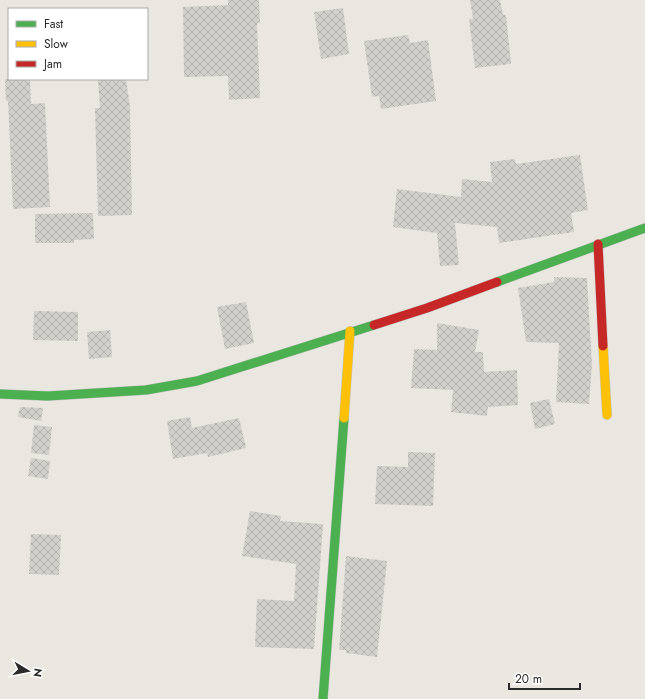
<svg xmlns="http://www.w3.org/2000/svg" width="645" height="699" viewBox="0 0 645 699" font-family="Jost,sans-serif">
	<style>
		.building { fill: url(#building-cross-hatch) }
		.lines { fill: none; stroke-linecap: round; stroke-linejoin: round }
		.fast-casing { stroke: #c6c6c6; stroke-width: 10 }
		.slow-casing { stroke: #c6c6c6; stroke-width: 10 }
		.jam-casing { stroke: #c6c6c6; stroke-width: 10 }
		.fast { stroke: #4caf50; stroke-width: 9 }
		.slow { stroke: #ffc107; stroke-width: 9 }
		.jam { stroke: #c62828; stroke-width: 9 }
	</style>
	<defs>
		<pattern id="building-cross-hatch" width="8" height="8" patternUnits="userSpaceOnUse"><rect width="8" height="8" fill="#d1d0cb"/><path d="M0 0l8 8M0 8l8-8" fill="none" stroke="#b4b3ae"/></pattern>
	</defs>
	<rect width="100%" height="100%" fill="#e9e7e0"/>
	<!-- building -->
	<g class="building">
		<polygon points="228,0 259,0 260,23 257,23 260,98 229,100 228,76 184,77 183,7 228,5"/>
		<polygon points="470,0 500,0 503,15 506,15 511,64 475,68 469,19 473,19"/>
		<polygon points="343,8 349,54 321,59 314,12"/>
		<polygon points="408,35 410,43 428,40 436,101 381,109 379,96 372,97 364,41"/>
		<polygon points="5,79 30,79 31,104 45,103 50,207 13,209 8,101 6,101"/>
		<polygon points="98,79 126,79 130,107 132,215 98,216 95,108 100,108"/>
		<polygon points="580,155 588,210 571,213 574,232 499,243 497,227 455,223 459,265 440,266 437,233 393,227 397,189 461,197 462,179 492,182 490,162 515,159 516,164"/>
		<polygon points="93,213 94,239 74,240 74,243 35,243 35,214"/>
		<polygon points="554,277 587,278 592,365 589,404 556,402 559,343 526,342 518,288 554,282"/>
		<polygon points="246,302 254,343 225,349 217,307"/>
		<polygon points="34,311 78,312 78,341 33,340"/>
		<polygon points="437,323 479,330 475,352 483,352 484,372 517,370 518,405 488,407 487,416 451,412 453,390 411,388 414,349 437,350"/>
		<polygon points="110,330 112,357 89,359 87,332"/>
		<polygon points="549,399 555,424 535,429 530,403"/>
		<polygon points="20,407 43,408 41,421 18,417"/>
		<polygon points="190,417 192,428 239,418 246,448 208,457 207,453 173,459 167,421"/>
		<polygon points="34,425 52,427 49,455 31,453"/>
		<polygon points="408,452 435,453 433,506 375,504 377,466 408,467"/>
		<polygon points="31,458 50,461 48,479 28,476"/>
		<polygon points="250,511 281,516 280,521 323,524 314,649 255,647 257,599 294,601 296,564 242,556"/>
		<polygon points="31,534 61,535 59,575 29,574"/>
		<polygon points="346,556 387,561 377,657 346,653 346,650 339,650"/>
	</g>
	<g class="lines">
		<defs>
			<g id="fast">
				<polyline points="497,282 645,228"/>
				<polyline points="0,394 48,396 146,390 197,381 374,325"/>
				<polyline points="323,699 344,418"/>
			</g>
			<g id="slow">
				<polyline points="603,346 607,415"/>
				<polyline points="344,418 350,331"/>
			</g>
			<g id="jam">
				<polyline points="598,244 603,346"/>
				<polyline points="374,325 427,308 497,282"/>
			</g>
		</defs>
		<!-- fast casing -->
		<use href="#fast" class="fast-casing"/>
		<!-- slow casing -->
		<use href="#slow" class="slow-casing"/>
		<!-- jam casing -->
		<use href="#jam" class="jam-casing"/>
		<!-- fast -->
		<use href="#fast" class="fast"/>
		<!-- slow -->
		<use href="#slow" class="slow"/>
		<!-- jam -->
		<use href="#jam" class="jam"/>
	</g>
	<!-- legend -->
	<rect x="8" y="8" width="140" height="72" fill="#ffffff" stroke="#aaaaaa"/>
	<rect x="16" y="21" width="20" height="6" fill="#4caf50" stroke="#aaaaaa"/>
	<text x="44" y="28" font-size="12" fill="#2a2a2a">Fast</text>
	<rect x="16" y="41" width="20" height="6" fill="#ffc107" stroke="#aaaaaa"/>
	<text x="44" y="48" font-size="12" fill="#2a2a2a">Slow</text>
	<rect x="16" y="61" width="20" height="6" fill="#c62828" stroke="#aaaaaa"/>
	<text x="44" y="68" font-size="12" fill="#2a2a2a">Jam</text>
	<!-- north arrow -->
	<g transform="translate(28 671) rotate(100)" stroke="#ffffff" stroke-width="3" paint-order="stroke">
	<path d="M0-3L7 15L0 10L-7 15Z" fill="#2a2a2a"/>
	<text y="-6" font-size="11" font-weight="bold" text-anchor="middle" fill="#2a2a2a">N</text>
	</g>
	<!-- scale -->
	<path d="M509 683v6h71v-6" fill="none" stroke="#2a2a2a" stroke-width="2"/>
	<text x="515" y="683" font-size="12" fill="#2a2a2a" stroke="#ffffff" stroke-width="3" paint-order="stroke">20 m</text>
</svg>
